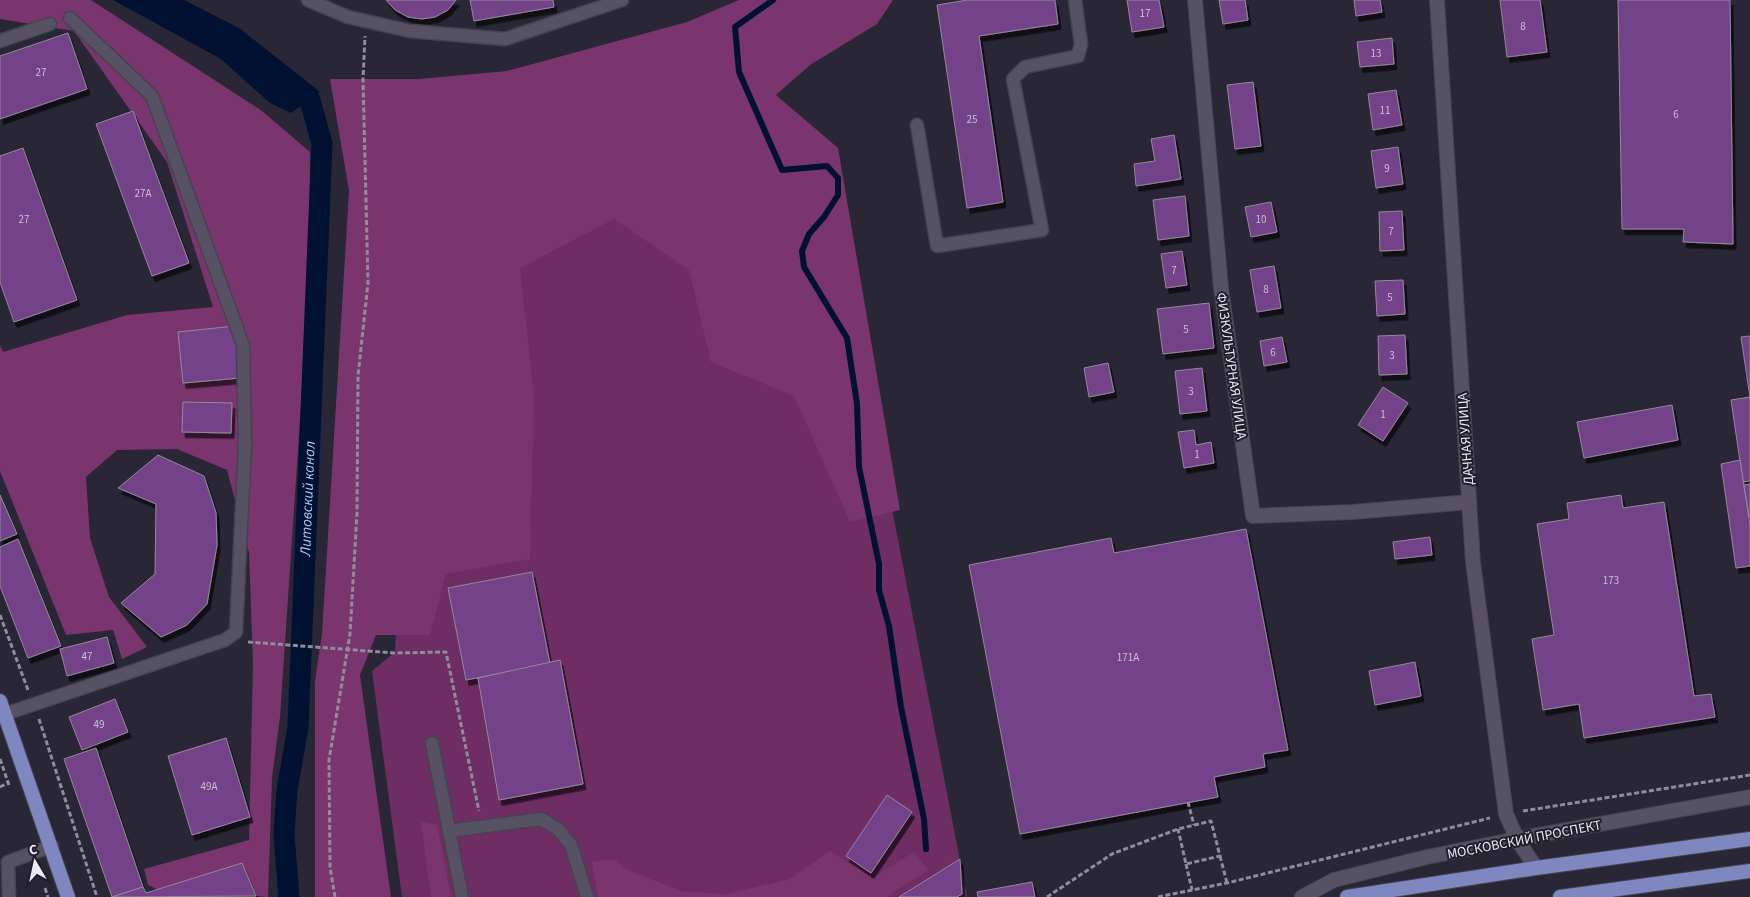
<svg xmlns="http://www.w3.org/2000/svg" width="1750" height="897" viewBox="0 0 1750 897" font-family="'Source Sans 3',sans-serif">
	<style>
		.green { fill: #6e2e63 }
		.forest { fill: #7a356e }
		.water { fill: #001132 }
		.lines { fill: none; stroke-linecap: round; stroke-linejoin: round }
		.stream { stroke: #001132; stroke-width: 6 }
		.canal { stroke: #001132; stroke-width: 21 }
		.building { fill: #734288; stroke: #938999; filter: url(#shadow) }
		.service-casing { stroke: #464350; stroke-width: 15 }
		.minor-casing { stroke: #464350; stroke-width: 16 }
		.tertiary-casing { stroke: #464350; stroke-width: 16 }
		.primary-casing { stroke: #464350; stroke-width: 16 }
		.path { stroke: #8f8d99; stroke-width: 3; stroke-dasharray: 5 2.5; stroke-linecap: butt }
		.service { stroke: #565263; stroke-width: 12 }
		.minor { stroke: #565263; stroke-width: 14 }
		.tertiary { stroke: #565263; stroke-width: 14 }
		.primary { stroke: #7f87c0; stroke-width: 14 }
		.labels { text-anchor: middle; stroke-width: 4; stroke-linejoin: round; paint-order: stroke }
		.number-label { font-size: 11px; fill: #cdbfd8 }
		.street-label { font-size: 14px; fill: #ebe9f3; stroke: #201d2b }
		.water-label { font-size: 15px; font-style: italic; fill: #acc9ee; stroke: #201d2b }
	</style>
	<defs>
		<filter id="shadow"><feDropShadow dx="3" dy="5.5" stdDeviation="0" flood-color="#0009"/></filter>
	</defs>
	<rect width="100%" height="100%" fill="#292635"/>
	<!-- green -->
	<polygon class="green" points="821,141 967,897 402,897 372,671 395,652 415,224"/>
	<!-- forest -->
	<g class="forest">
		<polygon points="0,0 91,0 262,111 310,152 309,286 280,717 272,778 268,897 158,890 148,885 144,869 249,840 253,666 249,552 227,470 177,449 117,450 86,477 90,538 109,597 147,647 122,659 113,630 66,635 0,471 0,345 3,352 127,315 213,307 167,162 74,31 0,19"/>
		<polygon points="739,0 893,0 877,24 810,65 776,95 838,148 900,510 850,522 794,396 711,362 689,270 614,219 520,268 534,394 530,559 446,574 430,635 376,635 360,675 391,897 315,897 315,681 322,634 349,191 330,79 419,79 507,71 687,22"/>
		<polygon points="421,822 437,825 451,897 431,897"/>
		<polygon points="830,851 872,878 914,852 928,870 886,897 598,897 592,862 615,859 625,869 681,891 727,894 790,879"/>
	</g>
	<!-- water -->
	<polygon class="water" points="113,0 184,0 239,28 320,92 291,113 270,103 221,59"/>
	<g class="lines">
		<!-- stream -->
		<polyline class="stream" points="773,0 735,27 739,72 782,170 827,166 838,178 838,195 824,217 809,234 802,251 804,267 847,338 857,404 859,467 879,564 879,590 889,626 901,707 924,819 926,849"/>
		<!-- canal -->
		<path class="canal" id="s1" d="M289,897l-5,-62 3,-45 11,-63 24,-583 -12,-44"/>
	</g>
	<!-- building -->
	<g class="building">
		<polygon points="386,0 456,0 448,10 435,17 422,19 408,17 395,10"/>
		<polygon points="470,0 553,0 554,7 474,21"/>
		<polygon points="967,0 1055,0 1058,24 979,36 1003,202 967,208 937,5"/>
		<polygon points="1127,0 1159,0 1164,27 1132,32"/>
		<polygon points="1219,0 1245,0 1248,20 1223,24"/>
		<polygon points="1354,0 1380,0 1382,12 1356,16"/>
		<polygon points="1500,0 1540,0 1547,52 1507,57"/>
		<polygon points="1618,0 1730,0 1733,244 1683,242 1684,229 1622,229"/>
		<polygon points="68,33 87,89 0,119 0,56"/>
		<polygon points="1392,38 1394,64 1360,67 1357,42"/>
		<polygon points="1253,82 1261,146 1235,149 1227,85"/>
		<polygon points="1396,90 1402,125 1373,130 1368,94"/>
		<polygon points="133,111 189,263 152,276 96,124"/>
		<polygon points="1174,135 1181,179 1136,186 1134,164 1155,161 1151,139"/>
		<polygon points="1398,147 1403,184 1376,188 1371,151"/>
		<polygon points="23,148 77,300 14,322 0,282 0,156"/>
		<polygon points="1185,196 1189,236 1158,240 1153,200"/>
		<polygon points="1271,202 1277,232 1251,237 1245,207"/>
		<polygon points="1402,211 1404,250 1380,251 1379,212"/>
		<polygon points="1182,251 1187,285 1166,288 1161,254"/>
		<polygon points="1274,266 1281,308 1257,312 1250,270"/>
		<polygon points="1403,280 1405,314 1377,316 1375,281"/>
		<polygon points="1209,303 1214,348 1163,354 1157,309"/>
		<polygon points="235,326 240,378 183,383 178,332"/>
		<polygon points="1405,335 1407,374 1379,375 1378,336"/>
		<polygon points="1750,336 1750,481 1743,482 1731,400 1750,397 1741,337"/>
		<polygon points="1282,337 1287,362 1264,366 1260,341"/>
		<polygon points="1108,363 1114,392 1089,397 1084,368"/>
		<polygon points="1202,368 1207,411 1180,414 1175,371"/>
		<polygon points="1383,387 1408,403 1383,441 1358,425"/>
		<polygon points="183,402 232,403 231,433 182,432"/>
		<polygon points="1672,405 1678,440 1584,458 1577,422"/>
		<polygon points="1194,430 1196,445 1211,442 1214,463 1184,468 1178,432"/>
		<polygon points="158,455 204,476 216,513 217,545 207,604 187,625 161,637 121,603 155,574 156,504 118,488"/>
		<polygon points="1740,460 1750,525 1750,566 1736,568 1721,464"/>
		<polygon points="1750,484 1750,517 1749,517 1744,485"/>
		<polygon points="0,495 17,534 0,541"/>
		<polygon points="1621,495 1623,508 1664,502 1694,696 1711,694 1715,717 1584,738 1579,704 1543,710 1532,639 1554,635 1537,524 1569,519 1567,503"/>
		<polygon points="1246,529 1288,750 1263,754 1265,767 1214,777 1218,797 1020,834 969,565 1111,538 1114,553"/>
		<polygon points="1430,537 1432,555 1395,559 1393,542"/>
		<polygon points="18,539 61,646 28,658 0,586 0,547"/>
		<polygon points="532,572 550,664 466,680 448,588"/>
		<polygon points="107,637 114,663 67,676 60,649"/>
		<polygon points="560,660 583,784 499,800 478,678"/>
		<polygon points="1415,662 1421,696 1375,705 1369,671"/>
		<polygon points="115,699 128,732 82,750 69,717"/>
		<polygon points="226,738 250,817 192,835 168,756"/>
		<polygon points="96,748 143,887 112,897 64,759"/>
		<polygon points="887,795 912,812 871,873 846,856"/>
		<polygon points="960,859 962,894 957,897 899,897"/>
		<polygon points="242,863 256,896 112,897 143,887 146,893"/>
		<polygon points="1032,882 1035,897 978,897 977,892"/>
	</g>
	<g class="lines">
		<defs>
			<g id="service">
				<polyline points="308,0 348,17 410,31 505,39 622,0"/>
				<polyline points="0,41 50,24"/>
				<polyline points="917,125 937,246 1042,230 1013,79 1025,67 1078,56 1081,44 1075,0"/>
				<polyline points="5,714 225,640 236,632 245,444 243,345 152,96 70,18"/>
				<polyline points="432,743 462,897"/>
				<polyline points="449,831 541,819 558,829 571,845 587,897"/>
				<polyline points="9,897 8,862 52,846"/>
			</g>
			<g id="minor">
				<polyline points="1195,0 1221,288 1253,516 1353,512 1469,502"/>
				<polyline points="1302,897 1334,880 1427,857 1517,839 1750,797"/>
			</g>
			<polyline id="tertiary" points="1437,0 1473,562 1506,814 1517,839 1536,868"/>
			<g id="primary">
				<polyline points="0,701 68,897"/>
				<polyline points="1347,897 1536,868 1750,839"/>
				<polyline points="1560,897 1750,871"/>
			</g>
		</defs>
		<!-- service casing -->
		<use href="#service" class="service-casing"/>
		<!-- minor casing -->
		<use href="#minor" class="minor-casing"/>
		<!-- tertiary casing -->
		<use href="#tertiary" class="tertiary-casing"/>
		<!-- primary casing -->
		<use href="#primary" class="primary-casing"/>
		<!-- path -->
		<g class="path">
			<polyline points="0,615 28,690"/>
			<polyline points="248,642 395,653 446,652 479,811"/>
			<polyline points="39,719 97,897"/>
			<polyline points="0,759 9,785"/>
			<polyline points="0,787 8,783"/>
			<polyline points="1188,802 1194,825"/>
			<polyline points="1523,811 1750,775"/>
			<polyline points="1220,856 1227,883"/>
			<polyline points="1186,864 1192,890"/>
			<polyline points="45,888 48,897"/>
			<polyline points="335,897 330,867 329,760 350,634 357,513 358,376 368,283 363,79 365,36"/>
			<polyline points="1047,897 1112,854 1178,829 1211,821 1220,856 1186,864 1178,829"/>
			<polyline points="1158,897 1227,883 1490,818"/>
		</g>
		<!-- service -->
		<use href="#service" class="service"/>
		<!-- minor -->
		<use href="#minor" class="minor"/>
		<!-- tertiary -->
		<use href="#tertiary" class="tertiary"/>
		<!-- primary -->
		<use href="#primary" class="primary"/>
	</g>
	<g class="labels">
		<!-- number labels -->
		<g class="number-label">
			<text x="1145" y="17">17</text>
			<text x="1523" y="30">8</text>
			<text x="1376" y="57">13</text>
			<text x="41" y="76">27</text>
			<text x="1385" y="114">11</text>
			<text x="1676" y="118">6</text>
			<text x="972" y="123">25</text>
			<text x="1387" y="172">9</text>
			<text x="143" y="197">27А</text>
			<text x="24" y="223">27</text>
			<text x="1261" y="223">10</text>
			<text x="1391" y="235">7</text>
			<text x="1174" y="274">7</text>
			<text x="1266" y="293">8</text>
			<text x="1390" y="301">5</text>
			<text x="1186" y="333">5</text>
			<text x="1273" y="356">6</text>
			<text x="1392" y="359">3</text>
			<text x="1191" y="395">3</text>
			<text x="1383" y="418">1</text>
			<text x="1197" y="458">1</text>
			<text x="1611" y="584">173</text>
			<text x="87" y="660">47</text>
			<text x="1128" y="661">171А</text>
			<text x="99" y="728">49</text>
			<text x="209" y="790">49А</text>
		</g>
		<!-- street labels -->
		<g class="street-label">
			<text transform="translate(1232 366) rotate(82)" y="5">ФИЗКУЛЬТУРНАЯ УЛИЦА</text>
			<text transform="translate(1465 439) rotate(-94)" y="5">ДАЧНАЯ УЛИЦА</text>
			<text transform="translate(1524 839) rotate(-11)" y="5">МОСКОВСКИЙ ПРОСПЕКТ</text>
		</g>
		<!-- water labels -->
		<g class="water-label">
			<text dy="5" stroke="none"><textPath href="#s1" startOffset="400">Литовский канал</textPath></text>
		</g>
	</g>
	<!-- north arrow -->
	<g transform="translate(35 862) rotate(351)" stroke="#201d2b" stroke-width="4" paint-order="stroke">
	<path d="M0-4L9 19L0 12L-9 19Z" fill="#ebe9f3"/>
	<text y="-8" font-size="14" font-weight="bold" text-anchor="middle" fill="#ebe9f3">С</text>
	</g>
</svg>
